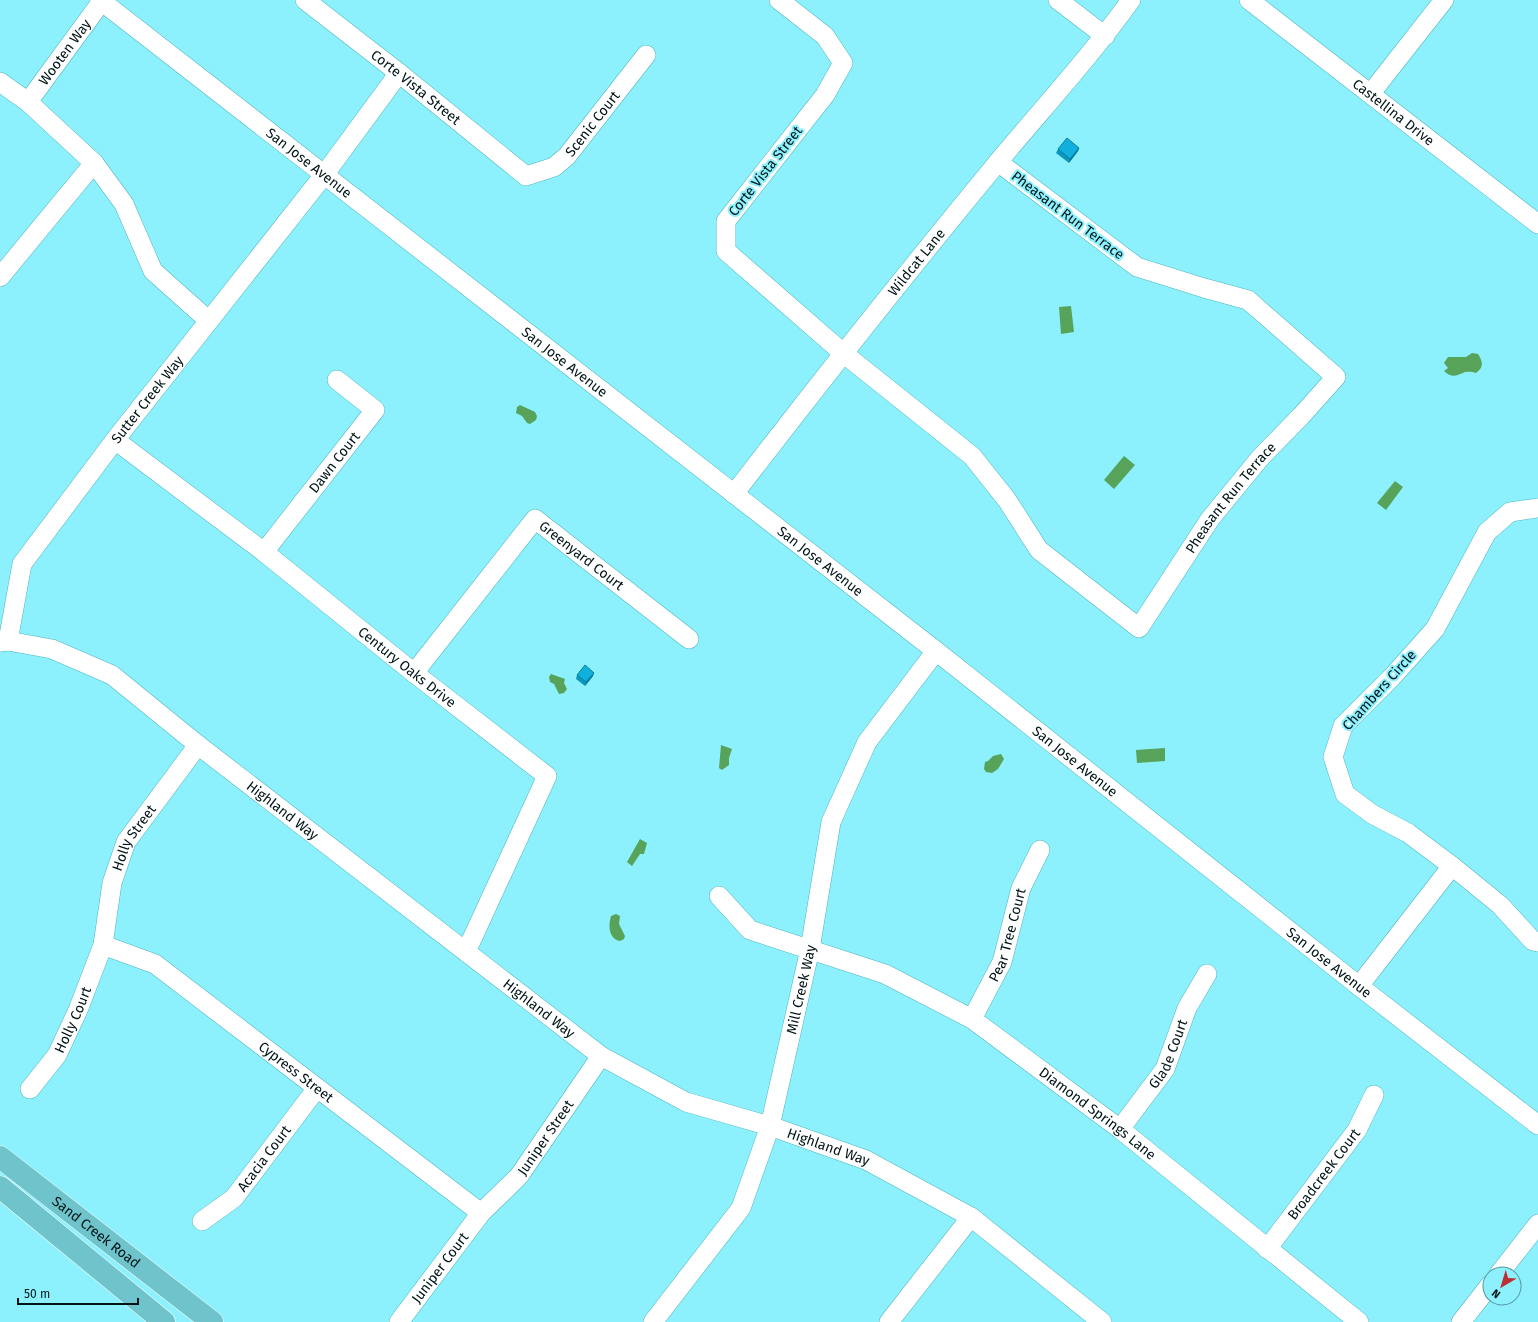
<svg xmlns="http://www.w3.org/2000/svg" width="1538" height="1322" viewBox="0 0 1538 1322" font-family="'Fira Sans',sans-serif">
	<style>
		.water { fill: #56a359 }
		.lines { fill: none; stroke-linecap: round; stroke-linejoin: round }
		.minor-casing { stroke: #4eb5c0; stroke-width: 20 }
		.major-casing { stroke: #fff; stroke-width: 23 }
		.minor { stroke: #fff; stroke-width: 19 }
		.major { stroke: #6fc3ca; stroke-width: 22 }
		.wall { fill: #0d97bd }
		.shaded-wall { fill: #0a7b9a }
		.building { fill: #0fb0dc; stroke: #0a7b9a }
		.labels { text-anchor: middle; stroke-width: 4; stroke-linejoin: round; paint-order: stroke }
		.street-label { font-size: 14px; fill: #001315; stroke: #8cf1fd }
	</style>
	<rect width="100%" height="100%" fill="#8cf1fd"/>
	<!-- water -->
	<g class="water">
		<polygon points="1071,306 1074,332 1061,334 1059,307"/>
		<path d="M1472,353l6,1c5,8 6,13 -2,19 -4,-1 -9,-2 -13,0 -8,3 -11,5 -19,-2l4,-3 -4,-5 4,-6h18z"/>
		<polygon points="520,405 535,412 537,416 536,420 530,424 527,423 522,416 516,413 517,407"/>
		<polygon points="1124,456 1135,465 1114,489 1104,480"/>
		<polygon points="1395,481 1403,487 1386,510 1377,503"/>
		<polygon points="551,674 565,679 564,683 567,689 564,693 559,694 554,684 550,682 549,677"/>
		<polygon points="721,745 732,749 729,758 729,765 722,770 719,768"/>
		<polygon points="1165,748 1165,761 1137,763 1136,750"/>
		<polygon points="1001,754 1004,759 998,769 992,773 986,772 984,769 985,762 988,761 993,756"/>
		<polygon points="640,839 647,843 644,854 640,854 632,866 627,862"/>
		<path d="M616,914l4,2 -1,8 6,12 -1,3 -4,2c-11,-2 -12,-15 -9,-25z"/>
	</g>
	<g class="lines">
		<defs>
			<g id="minor">
				<path id="s1" d="M100,0l836,651 423,335 179,139"/>
				<path id="s2" d="M305,0l94,73 127,103 28,-9 13,-11 79,-101"/>
				<path id="s3" d="M779,0l46,36 18,27 -18,32 -99,126v30l117,102 129,103 35,44 32,50 100,78 71,-109 50,-61 41,-42 35,-39 -88,-77 -44,-12 -67,-21 -139,-105"/>
				<polyline points="1058,0 1105,36"/>
				<path id="s4" d="M1249,0l289,224"/>
				<polyline points="0,82 28,102 94,163 124,204 153,271 208,320"/>
				<polyline points="1371,93 1444,0"/>
				<path id="s5" d="M28,102l74,-101"/>
				<polyline points="0,277 94,163"/>
				<path id="s6" d="M115,440l149,112 150,121 133,103 -81,176"/>
				<path id="s7" d="M734,494c86,-112 174,-223 264,-332 45,-54 92,-105 133,-162"/>
				<polyline points="1538,508 1510,512 1487,532 1435,629 1392,677 1343,726 1333,757 1345,794 1372,814 1408,833 1452,866 1500,905 1533,941 1538,942"/>
				<path id="s8" d="M264,552l111,-142 -38,-30"/>
				<path id="s9" d="M8,641l14,-77 93,-124 209,-265 75,-102"/>
				<path id="s10" d="M0,642l8,-1 44,8 60,26 86,70 403,311 85,46 84,24 96,34 105,57 131,105"/>
				<path id="s11" d="M414,673l121,-154 154,120"/>
				<path id="s12" d="M719,896l31,34 135,44 87,45 148,110 239,193"/>
				<path id="s13" d="M103,945l52,19 326,249"/>
				<polyline points="1359,986 1452,866"/>
				<path id="s14" d="M972,1019l30,-57 19,-74 19,-38"/>
				<path id="s15" d="M30,1089l27,-34 21,-45 25,-65 9,-62 14,-41 72,-97"/>
				<path id="s16" d="M1120,1129l45,-60 22,-61 20,-34"/>
				<path id="s17" d="M202,1221l32,-23 83,-110"/>
				<path id="s18" d="M1267,1249l90,-119 17,-35"/>
				<polyline points="1499,1274 1538,1224"/>
				<path id="s19" d="M399,1322l82,-109 38,-37 82,-120"/>
				<path id="s20" d="M653,1322l88,-114 29,-82 40,-177 21,-127 36,-80 69,-91"/>
				<polyline points="889,1322 971,1217"/>
				<polyline points="1461,1322 1490,1285"/>
			</g>
			<g id="major">
				<path id="s21" d="M0,1157l212,165"/>
				<polyline points="0,1187 164,1322"/>
			</g>
		</defs>
		<!-- minor casing -->
		<use href="#minor" class="minor-casing"/>
		<!-- major casing -->
		<use href="#major" class="major-casing"/>
		<!-- minor -->
		<use href="#minor" class="minor"/>
		<!-- major -->
		<use href="#major" class="major"/>
	</g>
	<!-- wall -->
	<g class="wall">
		<polygon points="1079,148 1078,151 1069,163 1056,153 1058,149"/>
		<polygon points="577,675 593,676 585,686 576,679"/>
	</g>
	<!-- shaded-wall -->
	<g class="shaded-wall">
		<polygon points="1079,148 1078,151 1069,163 1070,159"/>
		<polygon points="594,673 593,676 585,686 586,682"/>
	</g>
	<!-- building -->
	<g class="building">
		<polygon points="1067,138 1079,148 1070,159 1058,149"/>
		<polygon points="585,665 594,673 586,682 577,675"/>
	</g>
	<g class="labels">
		<!-- street labels -->
		<g class="street-label">
			<text dy="5" stroke="none"><textPath href="#s5" startOffset="62">Wooten Way</textPath></text>
			<text dy="5" stroke="none"><textPath href="#s2" startOffset="141">Corte Vista Street</textPath></text>
			<text dy="5" stroke="none"><textPath href="#s4" startOffset="183">Castellina Drive</textPath></text>
			<text dy="5" stroke="none"><textPath href="#s2" startOffset="370">Scenic Court</textPath></text>
			<text dy="5" stroke="none"><textPath href="#s1" startOffset="265">San Jose Avenue</textPath></text>
			<text transform="translate(765 171) rotate(-52)" y="5">Corte Vista Street</text>
			<text transform="translate(1068 215) rotate(37)" y="5">Pheasant Run Terrace</text>
			<text dy="5" stroke="none"><textPath href="#s7" startOffset="295">Wildcat Lane</textPath></text>
			<text dy="5" stroke="none"><textPath href="#s1" startOffset="589">San Jose Avenue</textPath></text>
			<text dy="5" stroke="none"><textPath href="#s9" startOffset="285">Sutter Creek Way</textPath></text>
			<text dy="5" stroke="none"><textPath href="#s8" startOffset="114">Dawn Court</textPath></text>
			<text dy="5" stroke="none"><textPath href="#s3" startOffset="1040">Pheasant Run Terrace</textPath></text>
			<text dy="5" stroke="none"><textPath href="#s11" startOffset="255">Greenyard Court</textPath></text>
			<text dy="5" stroke="none"><textPath href="#s1" startOffset="913">San Jose Avenue</textPath></text>
			<text dy="5" stroke="none"><textPath href="#s6" startOffset="370">Century Oaks Drive</textPath></text>
			<text transform="translate(1379 690) rotate(-48)" y="5">Chambers Circle</text>
			<text dy="5" stroke="none"><textPath href="#s1" startOffset="1237">San Jose Avenue</textPath></text>
			<text dy="5" stroke="none"><textPath href="#s10" startOffset="336">Highland Way</textPath></text>
			<text dy="5" stroke="none"><textPath href="#s15" startOffset="276">Holly Street</textPath></text>
			<text dy="5" stroke="none"><textPath href="#s14" startOffset="92">Pear Tree Court</textPath></text>
			<text dy="5" stroke="none"><textPath href="#s1" startOffset="1561">San Jose Avenue</textPath></text>
			<text dy="5" stroke="none"><textPath href="#s20" startOffset="371">Mill Creek Way</textPath></text>
			<text dy="5" stroke="none"><textPath href="#s10" startOffset="660">Highland Way</textPath></text>
			<text dy="5" stroke="none"><textPath href="#s15" startOffset="82">Holly Court</textPath></text>
			<text dy="5" stroke="none"><textPath href="#s16" startOffset="90">Glade Court</textPath></text>
			<text dy="5" stroke="none"><textPath href="#s13" startOffset="233">Cypress Street</textPath></text>
			<text dy="5" stroke="none"><textPath href="#s12" startOffset="443">Diamond Springs Lane</textPath></text>
			<text dy="5" stroke="none"><textPath href="#s19" startOffset="236">Juniper Street</textPath></text>
			<text dy="5" stroke="none"><textPath href="#s10" startOffset="984">Highland Way</textPath></text>
			<text dy="5" stroke="none"><textPath href="#s17" startOffset="89">Acacia Court</textPath></text>
			<text dy="5" stroke="none"><textPath href="#s18" startOffset="94">Broadcreek Court</textPath></text>
			<text dy="5" stroke="none"><textPath href="#s21" startOffset="122">Sand Creek Road</textPath></text>
			<text dy="5" stroke="none"><textPath href="#s19" startOffset="68">Juniper Court</textPath></text>
		</g>
	</g>
	<!-- north arrow -->
	<g transform="translate(1502 1286) rotate(218)"><circle r="19" fill="#8cf1fd" stroke="#5498a0"/>
	<path d="M0-3L7 15L0 10L-7 15Z" fill="#bd2e31"/>
	<text y="-6" font-size="11" font-weight="bold" text-anchor="middle" fill="#001315">N</text>
	</g>
	<!-- scale -->
	<path d="M18 1298v6h120v-6" fill="none" stroke="#001315" stroke-width="2"/>
	<text x="24" y="1298" font-size="12" fill="#001315" stroke="#8cf1fd" stroke-width="3" paint-order="stroke">50 m</text>
</svg>
